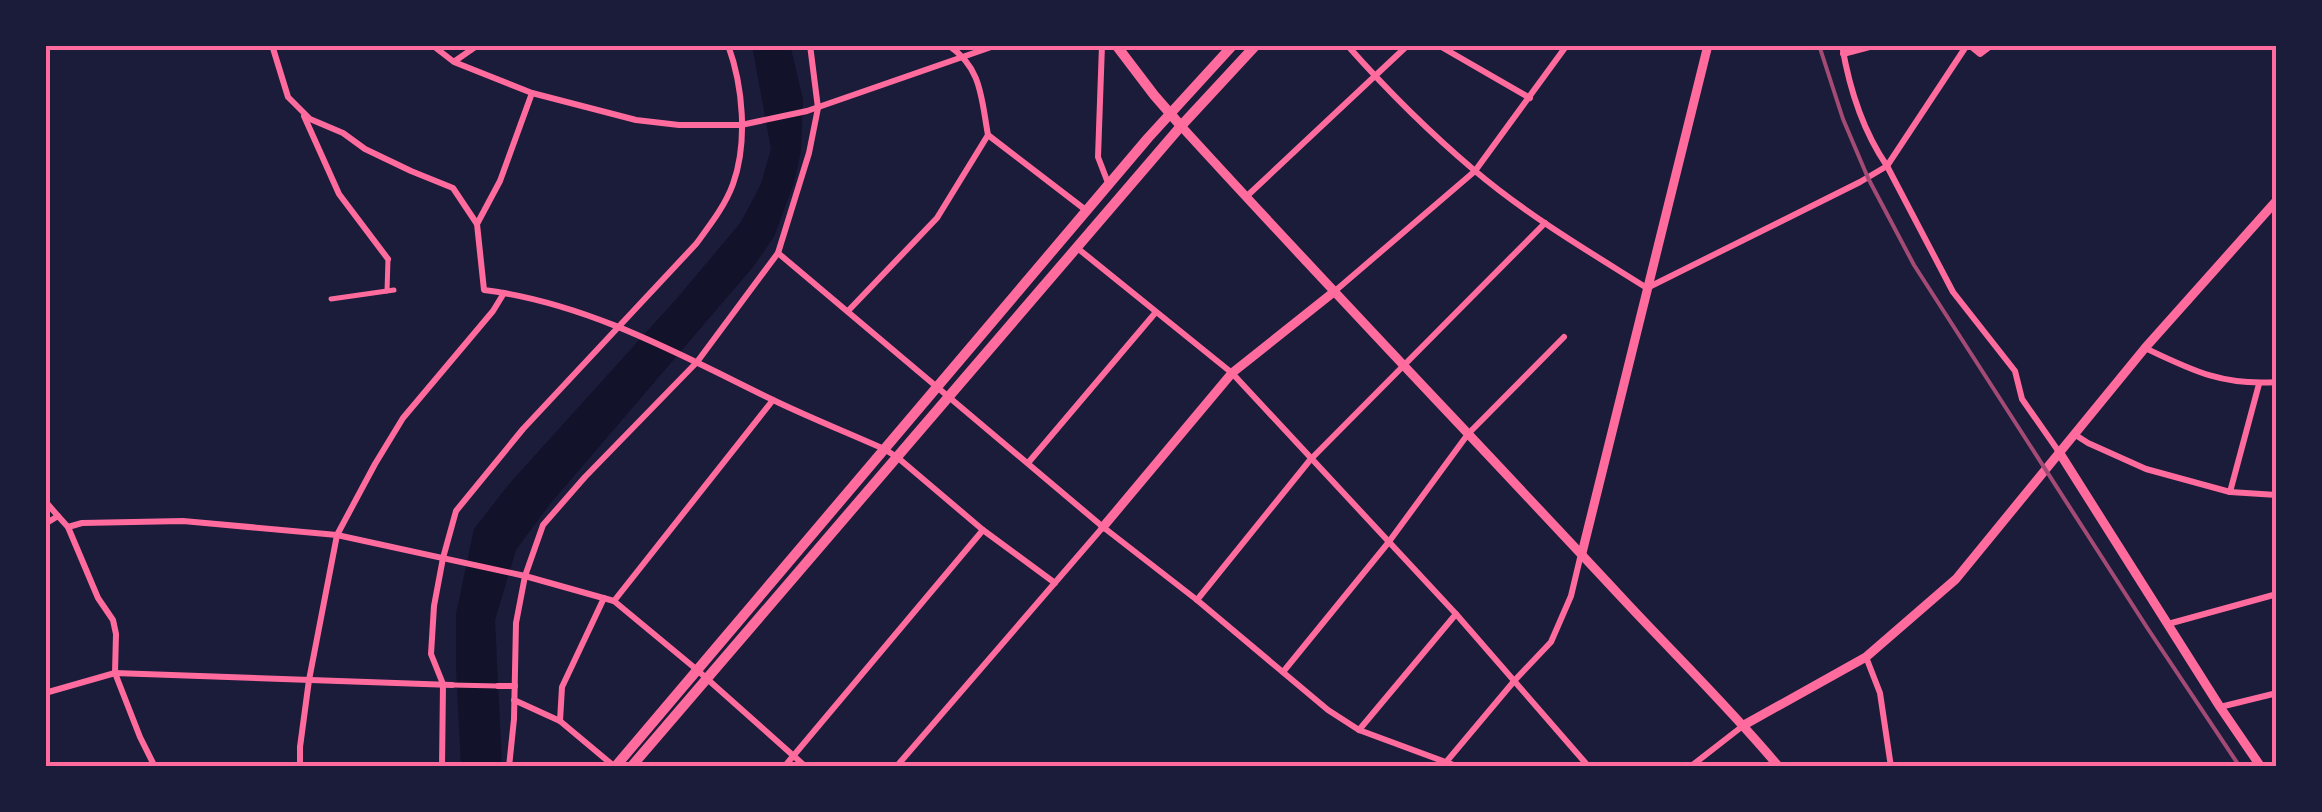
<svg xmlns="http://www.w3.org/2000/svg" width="2322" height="812" viewBox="0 0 2322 812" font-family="'Source Sans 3',sans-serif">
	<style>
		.water { fill: #12122b }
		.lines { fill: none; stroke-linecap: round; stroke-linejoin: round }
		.pedestrian { stroke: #ff6b9d; stroke-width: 5 }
		.minor { stroke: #ff6b9d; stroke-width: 6 }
		.tertiary { stroke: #ff6b9d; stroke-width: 9 }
		.secondary { stroke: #ff6b9d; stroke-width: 10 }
		.rail { stroke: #a44b75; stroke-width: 4 }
		.neatline { fill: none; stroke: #ff6b9d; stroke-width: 4 }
	</style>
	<rect width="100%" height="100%" fill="#1b1b3a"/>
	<!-- water -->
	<polygon class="water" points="752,45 790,45 803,99 801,151 794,183 774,237 753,267 550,504 516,550 495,620 502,767 461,767 456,665 456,614 474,529 509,484 678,297 741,222 761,184 771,149"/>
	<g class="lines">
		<!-- pedestrian -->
		<g class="pedestrian">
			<polyline points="387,291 388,259"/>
			<polyline points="331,299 394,290"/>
			<polyline points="452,685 498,686"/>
		</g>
		<!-- minor -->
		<g class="minor">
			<path d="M272,45l16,52 22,22 33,14 22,16 46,22 42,17 24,36 7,66c103,13 195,64 287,109 37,18 75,33 113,50l13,8 86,73 72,53"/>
			<polyline points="432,45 454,62 532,93 636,120 679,125 741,125 807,111 997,45"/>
			<path d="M948,45c34,23 33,52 40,90l99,76"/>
			<polyline points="1102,45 1098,157 1108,183"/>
			<path d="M1347,45c39,44 82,87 127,125 53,45 114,81 173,118l213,-106 27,-16 80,-121"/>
			<polyline points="1438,45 1530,98"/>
			<path d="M1842,45c7,42 21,86 45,121l66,126 62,79 7,28 37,53"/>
			<polyline points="1969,45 1980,54 1992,45"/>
			<polyline points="1843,54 1877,45"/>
			<polyline points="455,61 478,45"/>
			<polyline points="304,116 339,194 388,259"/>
			<polyline points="1247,196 1408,45"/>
			<polyline points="477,224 500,181 532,93"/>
			<polyline points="1076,247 1232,373 1456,614 1589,767"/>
			<polyline points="778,253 1103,527 1197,600 1328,710 1359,730 1459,767"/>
			<polyline points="1335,291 1475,171 1567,45"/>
			<polyline points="848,311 937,218 988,135"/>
			<path d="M2145,348c48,23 78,38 132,34"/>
			<polyline points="2074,434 2088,443 2146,469 2230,492 2277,495"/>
			<polyline points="1028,463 1156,312"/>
			<polyline points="2230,492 2259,384"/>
			<polyline points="45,501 58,516"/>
			<polyline points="45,524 58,516 68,527 98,598 113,620 116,634 115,673 140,737 155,767"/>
			<polyline points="68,527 82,523 183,521 337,535 525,576 614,601 696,669 806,767"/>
			<polyline points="1197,600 1310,460 1545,223"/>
			<polyline points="614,601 773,400"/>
			<polyline points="2168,624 2277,594"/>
			<polyline points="1866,657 1880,693 1891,767"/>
			<polyline points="1283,672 1388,543 1468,434 1564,337"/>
			<polyline points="498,686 515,686"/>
			<polyline points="45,693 115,673 452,685"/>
			<polyline points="514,700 560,721 562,687 604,598"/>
			<polyline points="2220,707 2277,693"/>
			<polyline points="560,721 615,767"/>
			<polyline points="1359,730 1456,614"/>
			<polyline points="300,767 300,747 309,680 337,535 375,464 403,418 493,311 504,293"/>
			<path d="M442,767l1,-83 -12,-30 3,-48 9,-48 13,-47 67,-82 173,-185c14,-19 29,-38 37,-60 15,-42 10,-98 -5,-139"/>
			<polyline points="509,767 514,719 516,623 525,576 543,525 585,477 697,362 778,253 809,153 818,108 810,45"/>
			<polyline points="784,767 983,530"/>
			<polyline points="896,767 1103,527"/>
			<polyline points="1442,767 1515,680 1551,642 1571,596 1581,554"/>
			<polyline points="1690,767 1744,725"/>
		</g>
		<!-- tertiary -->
		<g class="tertiary">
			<path d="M1181,126c145,159 295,315 442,473 52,56 107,109 156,168"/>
			<polyline points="2059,452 2220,707 2261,767"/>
			<polyline points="1103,527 1232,373 1335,291"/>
			<polyline points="1582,553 1708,45"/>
			<polyline points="1744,725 1866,657 1956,579 2145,348 2277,200"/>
		</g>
		<!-- secondary -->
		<g class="secondary">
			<polyline points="1116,45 1154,95 1181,126"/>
			<polyline points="615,767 1148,138 1233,45"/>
			<polyline points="631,767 1181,126 1256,45"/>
		</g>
		<!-- rail -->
		<polyline class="rail" points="1819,45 1843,119 1868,178 1914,265 2148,629 2240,767"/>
	</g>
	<!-- border -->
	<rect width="2322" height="812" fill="none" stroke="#1b1b3a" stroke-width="95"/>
	<rect x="48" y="48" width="2226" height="716" class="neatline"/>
</svg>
